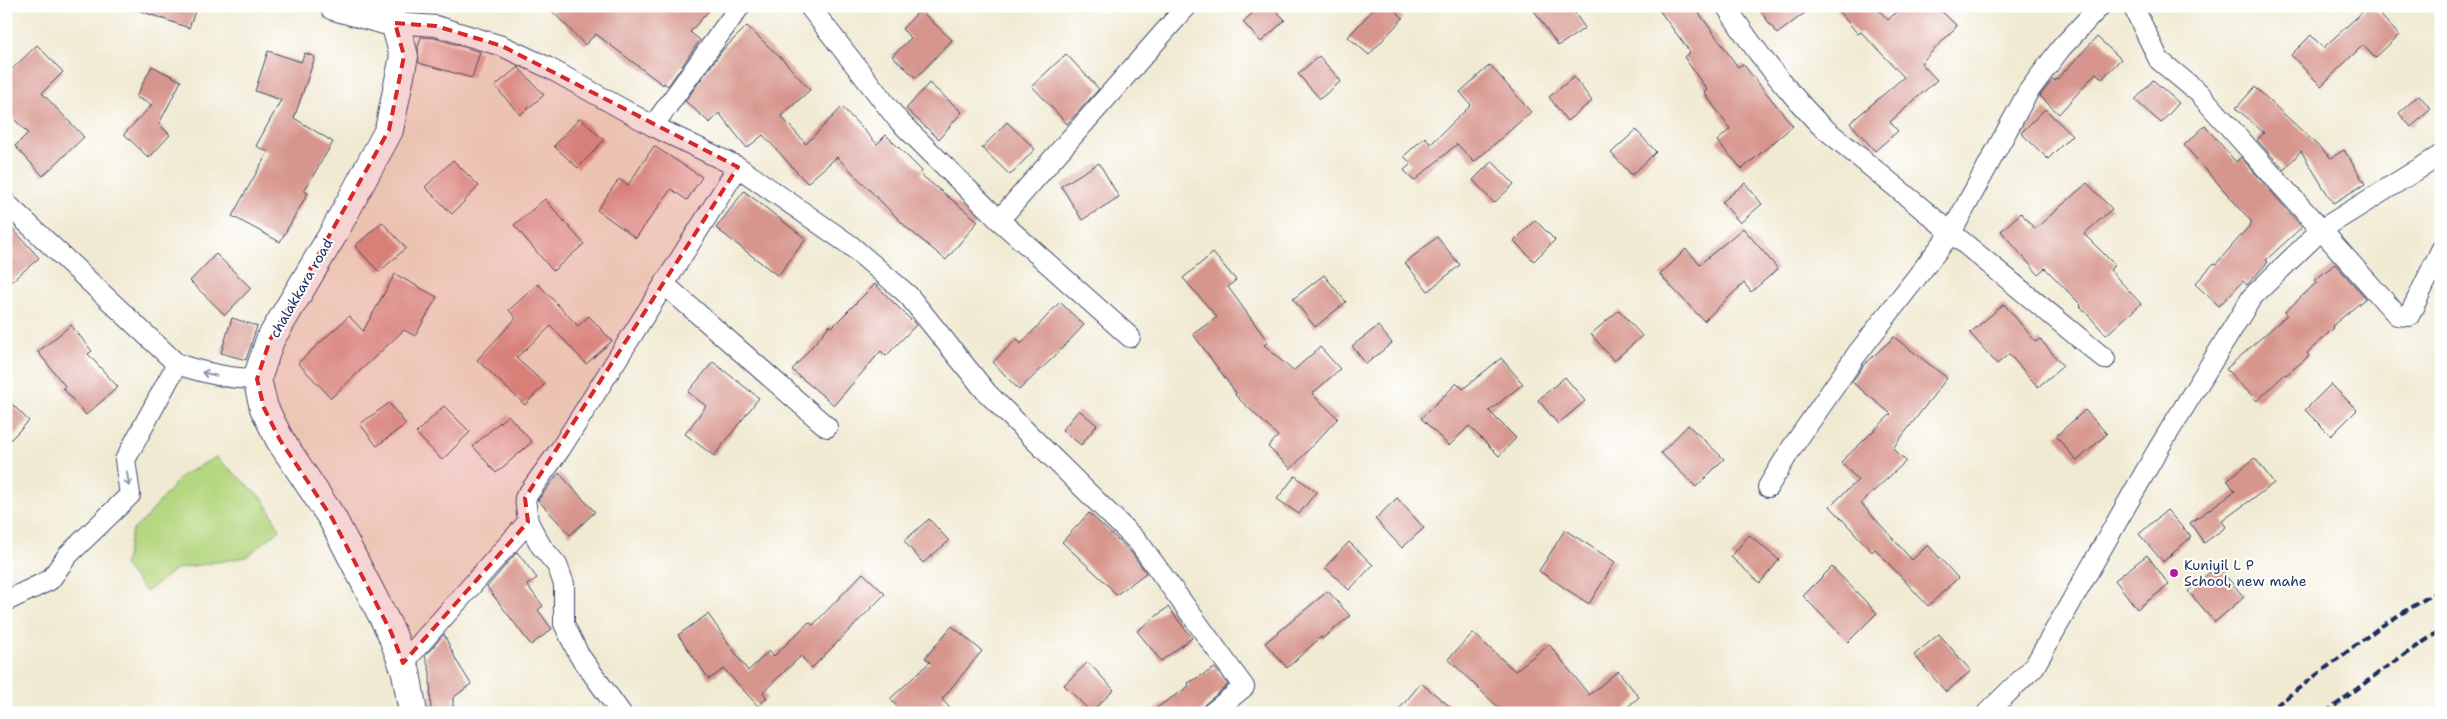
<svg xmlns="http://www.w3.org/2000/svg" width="2447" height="719" viewBox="0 0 2447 719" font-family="'Shantell Sans',sans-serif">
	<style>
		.green { fill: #b5d780; stroke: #68836f }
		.building { fill: #d7968d }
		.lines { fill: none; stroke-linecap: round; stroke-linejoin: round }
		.minor-casing { stroke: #3b4b70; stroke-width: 22 }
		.secondary-casing { stroke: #3b4b70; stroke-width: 30 }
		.minor { stroke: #fff; stroke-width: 20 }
		.secondary { stroke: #fff; stroke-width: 28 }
		.rail { stroke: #1b2f5e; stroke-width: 4; stroke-dasharray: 8 4; stroke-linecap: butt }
		.oneway { stroke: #8d97ae }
		.marked { fill: #d62828; fill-opacity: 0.2; stroke: #d62828; stroke-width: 4; stroke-dasharray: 10 6; stroke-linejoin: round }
		.poi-dot { fill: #b5179e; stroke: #fff; stroke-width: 2 }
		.labels { text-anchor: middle; stroke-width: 4; stroke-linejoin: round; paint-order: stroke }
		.street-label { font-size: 14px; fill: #1b2f5e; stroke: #fff }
		.poi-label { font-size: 14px; fill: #1b2f5e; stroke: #fff; text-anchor: start }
	</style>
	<rect width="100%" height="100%" fill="#fff"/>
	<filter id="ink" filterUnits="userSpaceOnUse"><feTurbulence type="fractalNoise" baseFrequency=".02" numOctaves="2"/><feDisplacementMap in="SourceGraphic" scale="10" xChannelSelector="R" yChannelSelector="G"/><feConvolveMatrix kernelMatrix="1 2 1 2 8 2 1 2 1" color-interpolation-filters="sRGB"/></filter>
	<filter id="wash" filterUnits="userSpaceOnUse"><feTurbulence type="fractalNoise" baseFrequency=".0096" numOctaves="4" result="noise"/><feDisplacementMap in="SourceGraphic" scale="20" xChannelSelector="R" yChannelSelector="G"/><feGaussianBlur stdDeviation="1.12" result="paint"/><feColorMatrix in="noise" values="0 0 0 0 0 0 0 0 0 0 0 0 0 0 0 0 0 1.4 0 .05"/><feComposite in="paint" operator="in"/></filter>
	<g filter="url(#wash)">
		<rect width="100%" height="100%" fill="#f1ead3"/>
		<!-- green -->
		<polygon class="green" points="216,457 264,500 280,530 246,557 176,569 146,592 124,566 132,531 147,517 181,476"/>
		<g id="blocks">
			<!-- building -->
			<g class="building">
				<polygon points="135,6 197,6 189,28 135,9"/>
				<polygon points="547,6 713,6 690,32 700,40 668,86 664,83 663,85 596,34 585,45"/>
				<polygon points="1260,6 1272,6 1285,20 1261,42 1243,22"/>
				<polygon points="1376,6 1390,6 1403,18 1369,55 1348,37"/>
				<polygon points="1531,6 1570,6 1585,28 1558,46"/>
				<polygon points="1656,6 1694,6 1738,67 1743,64 1793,126 1742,169 1717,141 1730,129 1704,92 1707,90 1684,57 1690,52"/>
				<polygon points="1757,6 1814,6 1777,34"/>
				<polygon points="1834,6 1875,6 1888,20 1902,6 1936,6 1957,26 1921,63 1937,80 1890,122 1898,131 1875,151 1850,123 1904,77 1861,32 1858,34"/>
				<polygon points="2369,6 2372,6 2399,35 2375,58 2363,45 2321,86 2291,55 2311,35 2323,48"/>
				<polygon points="920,10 952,40 916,78 892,56 911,38 902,29"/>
				<polygon points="747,26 784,61 810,90 781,116 806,144 842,107 877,144 886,135 922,171 920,174 978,221 946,260 907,228 837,157 807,183 763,135 747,148 719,113 710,123 685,101 722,51"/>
				<polygon points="421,37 434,38 480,52 472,78 419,63 418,47"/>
				<polygon points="2097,37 2121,59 2102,79 2096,73 2059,114 2040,96 2053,79 2055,81"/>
				<polygon points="37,45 63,72 42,93 84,137 43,176 15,146 28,133 6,111 6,75"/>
				<polygon points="268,51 301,62 305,53 315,57 294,118 333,142 304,191 308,193 280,242 232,216 268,152 256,146 281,100 255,91"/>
				<polygon points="1066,54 1099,89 1067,124 1032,86"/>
				<polygon points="1319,56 1341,81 1320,99 1298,74"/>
				<polygon points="1490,65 1531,112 1474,162 1457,144 1414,181 1404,170 1411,164 1404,156 1425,137 1431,144 1471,105 1460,92"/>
				<polygon points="152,66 181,81 159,124 170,135 149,158 124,134 152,105 136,97"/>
				<polygon points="518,67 544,95 520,115 495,86"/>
				<polygon points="1574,77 1592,101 1567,121 1549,97"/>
				<polygon points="2153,80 2179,103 2161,123 2135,100"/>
				<polygon points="929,83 962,112 939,139 906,109"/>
				<polygon points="2255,87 2331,158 2344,150 2365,184 2333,203 2301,151 2284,170 2257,140 2264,133 2236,108"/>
				<polygon points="2419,95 2431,109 2411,127 2399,113"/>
				<polygon points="2045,109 2072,135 2048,159 2021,133"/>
				<polygon points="580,118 604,140 578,168 554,146"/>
				<polygon points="1007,122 1035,149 1010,175 982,148"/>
				<polygon points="2205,126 2236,162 2241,157 2302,227 2266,260 2268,262 2247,285 2243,281 2219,306 2195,284 2214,263 2216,264 2251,224 2251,221 2184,145"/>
				<polygon points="1636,130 1656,152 1632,175 1611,153"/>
				<polygon points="654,146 702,177 687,200 671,189 636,238 597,210 619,179 628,185"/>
				<polygon points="453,160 479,186 452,214 425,187"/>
				<polygon points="1492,161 1514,184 1494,203 1473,180"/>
				<polygon points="1099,163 1119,197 1082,220 1061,186"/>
				<polygon points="1745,183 1762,204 1740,223 1722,202"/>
				<polygon points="2087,183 2112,209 2084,234 2115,265 2110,270 2141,304 2106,335 2080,306 2081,305 2045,268 2038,274 2001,231 2021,213 2035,229"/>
				<polygon points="744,191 806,239 778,276 716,228"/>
				<polygon points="545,199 584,244 553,271 514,225"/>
				<polygon points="1535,220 1555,240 1534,261 1514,241"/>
				<polygon points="6,221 39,258 6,286"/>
				<polygon points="382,222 406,248 379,272 355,246"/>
				<polygon points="1743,228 1778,269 1751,292 1744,283 1704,321 1660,275 1686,249 1700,264"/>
				<polygon points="1437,237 1460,265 1428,291 1405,263"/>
				<polygon points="1213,253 1236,280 1228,287 1268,342 1264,345 1293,371 1320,347 1340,369 1312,394 1338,418 1291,469 1268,447 1278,436 1235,395 1236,393 1193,334 1217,317 1183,278"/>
				<polygon points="216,254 251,288 225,315 190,281"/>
				<polygon points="2335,264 2366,298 2332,326 2334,328 2307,353 2309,356 2286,375 2285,374 2257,401 2226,369 2287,315 2285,312 2317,282 2315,280"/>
				<polygon points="395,274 437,297 415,336 404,330 331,398 298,363 349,316 363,331"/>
				<polygon points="1324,275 1346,302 1315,327 1293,299"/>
				<polygon points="538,284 578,326 589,316 612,341 586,364 551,326 516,358 545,384 525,405 477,360 516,318 509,310"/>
				<polygon points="875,284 916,325 886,356 881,351 834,405 792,370 830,325 832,327"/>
				<polygon points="1060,302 1084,325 1054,357 1019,390 993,362 1017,339 1021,344"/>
				<polygon points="2004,304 2036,342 2040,339 2063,366 2038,387 2009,354 1997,364 1970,333"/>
				<polygon points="1619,310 1642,336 1614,361 1591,334"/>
				<polygon points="232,318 257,326 246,360 221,353"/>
				<polygon points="71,325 92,351 88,354 118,387 86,415 63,388 65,386 38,352"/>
				<polygon points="1378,326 1392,343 1366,364 1352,346"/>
				<polygon points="1894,337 1947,378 1893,448 1906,461 1861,503 1912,560 1928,545 1958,578 1928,606 1875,549 1872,552 1830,506 1858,480 1841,462 1891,414 1852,382 1864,365"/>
				<polygon points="1501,358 1523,384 1489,411 1516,438 1499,456 1469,426 1449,446 1421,418 1457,383 1463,389"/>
				<polygon points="713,362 759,398 714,456 685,434 706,406 688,392"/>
				<polygon points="1565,377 1585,401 1558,424 1538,400"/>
				<polygon points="2331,384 2357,410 2331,436 2305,410"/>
				<polygon points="6,398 29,421 6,444"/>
				<polygon points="389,403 406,424 377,446 360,424"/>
				<polygon points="444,406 470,432 442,460 416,433"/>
				<polygon points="1079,410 1097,425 1081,445 1062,430"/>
				<polygon points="2085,410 2107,434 2077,461 2056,436"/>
				<polygon points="508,415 532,442 496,473 473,446"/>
				<polygon points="1688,425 1724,459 1696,487 1661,453"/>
				<polygon points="2255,458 2274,483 2222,521 2226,527 2204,543 2190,523 2235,491 2227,480"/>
				<polygon points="559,473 595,512 570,535 538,500"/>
				<polygon points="1295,476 1316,492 1299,514 1277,499"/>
				<polygon points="1397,498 1424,528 1402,548 1375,519"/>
				<polygon points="2167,510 2191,537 2163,562 2139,534"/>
				<polygon points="1089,513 1131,552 1146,573 1116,595 1108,585 1062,542"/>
				<polygon points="929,519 949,541 923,563 904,541"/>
				<polygon points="1565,530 1615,562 1589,604 1539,571"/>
				<polygon points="1749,535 1779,560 1760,583 1731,557"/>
				<polygon points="1349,542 1373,565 1349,590 1325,567"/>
				<polygon points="517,552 537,578 527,585 543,606 538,610 552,629 531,645 487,587"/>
				<polygon points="2147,555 2169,585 2137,609 2115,580"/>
				<polygon points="2217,566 2244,597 2215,622 2188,591"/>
				<polygon points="1832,567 1877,613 1848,642 1803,596"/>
				<polygon points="863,573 885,594 812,668 801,656 763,692 767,698 758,706 724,669 709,679 678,635 708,614 748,671 769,651 774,656 809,622 813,625"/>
				<polygon points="1328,591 1350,616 1322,639 1321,637 1287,668 1265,643"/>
				<polygon points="1168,607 1192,638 1161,661 1137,631"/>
				<polygon points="952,626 982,651 942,699 954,713 903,713 890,699 930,662 925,658"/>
				<polygon points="1473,633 1515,671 1549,644 1589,695 1618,671 1639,697 1621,713 1504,713 1448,659"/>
				<polygon points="444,634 456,660 471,684 453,698 453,713 431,713 430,672 425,656"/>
				<polygon points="1939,634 1971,671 1946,692 1914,655"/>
				<polygon points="1088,662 1114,690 1091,712 1064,685"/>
				<polygon points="1215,668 1228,685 1205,704 1200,713 1149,713 1189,686 1188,683"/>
				<polygon points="1421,683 1458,713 1396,713"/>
			</g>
		</g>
	</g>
	<g filter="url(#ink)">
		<use href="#blocks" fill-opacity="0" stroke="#3b4b70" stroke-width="1"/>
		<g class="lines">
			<defs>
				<g id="minor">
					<polyline points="809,6 898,120 999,220 1130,337"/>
					<path d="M1726,6c27,43 58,81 93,118l286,235"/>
					<polyline points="2133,6 2159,60 2199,93 2397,315 2409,316 2441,250"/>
					<polyline points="395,23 436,26 502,46 547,67 653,126 738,167 850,245 908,295 987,393 1139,543 1244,687 1212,713"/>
					<polyline points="653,126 740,6"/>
					<polyline points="6,203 177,364"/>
					<polyline points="999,220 1187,6"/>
					<polyline points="664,284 827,427"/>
					<polyline points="1768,487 1791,449 1857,354 1951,233 2028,92 2061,48 2100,6"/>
					<path d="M6,601l44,-21 18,-25 62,-60 -5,-35 52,-96c27,9 52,15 80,15"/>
					<polyline points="403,663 528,522"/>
					<polyline points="621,713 579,655 564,624 564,584 557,565 541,546 528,522 525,498 561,448 738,167"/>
					<polyline points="1987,713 2034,667 2160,446 2252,297 2322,229 2441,155"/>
				</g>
				<polyline id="secondary" points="334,6 395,23 404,56 389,130 332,236 270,340 257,379 264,408 280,440 332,518 391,632 406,672 413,713"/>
			</defs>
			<!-- minor casing -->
			<use href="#minor" class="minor-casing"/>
			<!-- secondary casing -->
			<use href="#secondary" class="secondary-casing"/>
			<!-- minor -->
			<use href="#minor" class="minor"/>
			<!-- secondary -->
			<use href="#secondary" class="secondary"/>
			<!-- rail -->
			<g class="rail">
				<polyline points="2266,713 2380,627 2441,589"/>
				<polyline points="2325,713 2385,668 2441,630"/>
			</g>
		</g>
		<!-- one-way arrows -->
		<defs><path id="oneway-shaft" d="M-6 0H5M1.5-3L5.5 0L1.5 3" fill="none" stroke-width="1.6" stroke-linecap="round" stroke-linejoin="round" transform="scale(1.25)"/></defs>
		<g class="oneway">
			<use href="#oneway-shaft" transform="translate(209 374) rotate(-167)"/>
			<use href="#oneway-shaft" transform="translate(128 479) rotate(82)"/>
		</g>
	</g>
	<!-- marked area -->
	<path class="marked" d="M395,23l41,3 66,20 236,121 -213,331 3,24 -125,141 -12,-31 -59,-114 -52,-78 -16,-32 -7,-29 13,-39 119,-210 15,-74z"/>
	<!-- markers -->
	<circle class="poi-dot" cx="2174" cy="573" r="5"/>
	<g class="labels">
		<!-- street labels -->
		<g class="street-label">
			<text transform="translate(301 288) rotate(-60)" y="5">chalakkara road</text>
		</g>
		<!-- poi labels -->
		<g class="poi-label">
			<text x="2184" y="570">Kuniyil L P<tspan x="2184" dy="16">School, new mahe</tspan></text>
		</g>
	</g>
	<!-- margin -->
	<rect width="2447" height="719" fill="none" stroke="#fff" stroke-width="25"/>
</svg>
